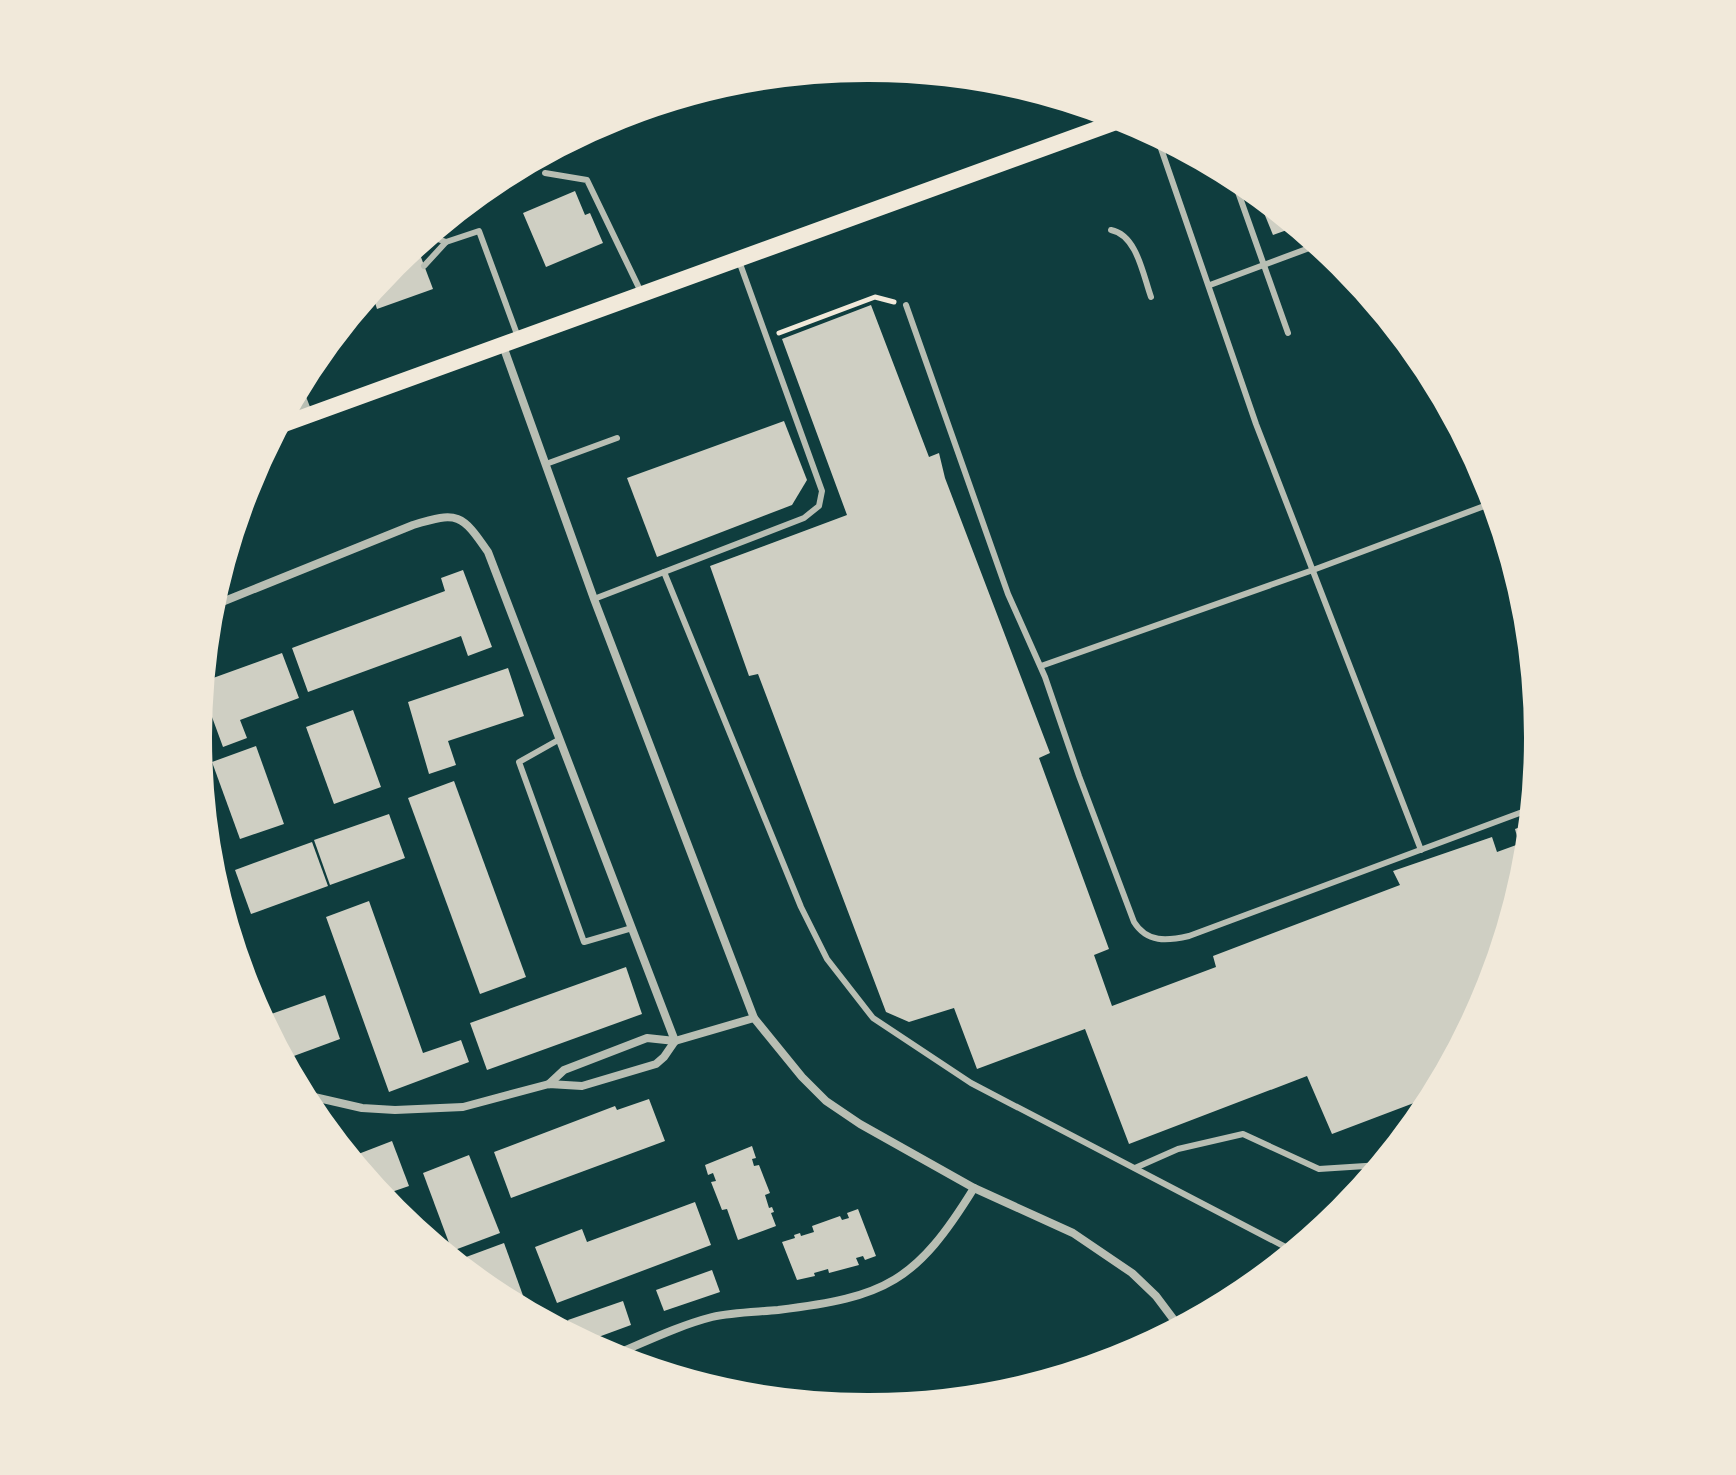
<svg xmlns="http://www.w3.org/2000/svg" width="1736" height="1475" viewBox="0 0 1736 1475" font-family="Rubik,sans-serif">
	<style>
		.building { fill: #cfcfc3 }
		.lines { fill: none; stroke-linecap: round; stroke-linejoin: round }
		.path { stroke: #f1e9da; stroke-width: 5 }
		.service { stroke: #b8beb3; stroke-width: 6 }
		.minor { stroke: #b8beb3; stroke-width: 8 }
		.tertiary { stroke: #b8beb3; stroke-width: 14 }
		.secondary { stroke: #f1e9da; stroke-width: 16 }
		.rim { fill: none; stroke: #f1e9da; stroke-width: 4 }
	</style>
	<rect width="100%" height="100%" fill="#0f3d3e"/>
	<!-- building -->
	<g class="building">
		<polygon points="575,191 585,215 590,213 603,243 546,267 523,213"/>
		<polygon points="1255,191 1298,226 1273,235"/>
		<polygon points="416,244 433,289 377,309 371,290 394,262"/>
		<polygon points="871,305 929,457 939,453 945,478 1050,753 1039,758 1109,949 1094,955 1112,1006 1216,967 1213,956 1400,885 1393,871 1492,837 1497,852 1519,844 1515,829 1531,823 1527,869 1488,995 1435,1095 1332,1134 1307,1076 1129,1144 1085,1029 977,1069 954,1008 909,1022 886,1012 758,674 749,676 710,566 847,515 782,339"/>
		<polygon points="784,421 807,480 792,505 657,557 627,478"/>
		<polygon points="463,570 492,647 468,656 461,636 308,692 292,648 445,591 441,578"/>
		<polygon points="282,653 299,698 240,720 247,738 223,747 201,687 202,682"/>
		<polygon points="508,668 524,716 448,741 456,765 429,774 408,702"/>
		<polygon points="353,710 381,787 334,804 306,727"/>
		<polygon points="256,746 284,824 240,839 212,762"/>
		<polygon points="454,781 526,977 480,994 408,798"/>
		<polygon points="389,814 405,858 330,885 314,840"/>
		<polygon points="312,842 328,886 251,914 235,870"/>
		<polygon points="369,901 423,1053 461,1040 469,1062 389,1092 326,917"/>
		<polygon points="626,967 642,1014 487,1070 470,1023"/>
		<polygon points="325,995 340,1039 283,1060 260,1018"/>
		<polygon points="649,1099 665,1141 511,1198 494,1152 615,1106 617,1110"/>
		<polygon points="392,1141 409,1186 380,1196 348,1158"/>
		<polygon points="752,1146 756,1158 752,1159 754,1166 759,1165 770,1193 765,1195 769,1208 772,1207 774,1212 771,1213 776,1226 738,1240 727,1209 722,1210 711,1182 716,1181 713,1173 708,1175 705,1165"/>
		<polygon points="469,1155 500,1233 452,1251 423,1173"/>
		<polygon points="695,1202 711,1245 557,1303 535,1247 582,1229 587,1242"/>
		<polygon points="858,1209 876,1256 865,1260 863,1256 856,1258 859,1265 829,1273 828,1269 814,1273 815,1276 797,1280 782,1242 795,1238 794,1235 800,1233 801,1236 814,1232 812,1226 840,1216 842,1220 849,1218 847,1213"/>
		<polygon points="504,1243 530,1315 495,1296 461,1268 458,1260"/>
		<polygon points="712,1270 720,1292 664,1311 656,1290"/>
		<polygon points="623,1301 631,1325 582,1343 574,1338 568,1320"/>
	</g>
	<g class="lines">
		<!-- path -->
		<polyline class="path" points="779,333 875,297 894,302"/>
		<!-- service -->
		<g class="service">
			<polyline points="1156,134 1256,424 1421,850"/>
			<polyline points="545,173 587,180 641,292"/>
			<polyline points="1232,175 1288,333"/>
			<path d="M1111,230c26,5 32,45 40,67"/>
			<polyline points="427,235 446,242"/>
			<polyline points="424,266 446,242 479,231 518,337"/>
			<polyline points="1210,285 1320,244"/>
			<path d="M906,305l102,289 37,83 34,99 55,146c13,21 33,19 55,14l344,-128"/>
			<polyline points="546,464 617,438"/>
			<polyline points="664,572 801,907 827,959 873,1018 971,1083 1295,1252"/>
			<polyline points="594,599 804,518 819,506 822,491 739,261"/>
			<polyline points="1041,666 1313,570 1495,502"/>
			<polyline points="560,739 519,762 584,942 632,928"/>
			<polyline points="1135,1168 1178,1149 1243,1134 1319,1169 1381,1165"/>
		</g>
		<!-- minor -->
		<g class="minor">
			<polyline points="503,346 594,599 754,1018 802,1077 826,1101 860,1124 974,1188 1073,1233 1132,1273 1156,1296 1180,1328"/>
			<path d="M209,611l13,-9 191,-77c45,-14 49,-11 75,27l187,489"/>
			<polyline points="549,1084 564,1070 647,1038 675,1041 754,1018"/>
			<polyline points="301,1094 362,1108 395,1110 463,1107 549,1084 582,1086 656,1064 664,1057 675,1041"/>
			<path d="M609,1357c34,-14 68,-31 103,-40 21,-5 45,-5 66,-7 108,-13 138,-28 196,-122"/>
		</g>
		<!-- tertiary -->
		<polyline class="tertiary" points="296,390 306,416"/>
		<!-- secondary -->
		<polyline class="secondary" points="276,427 1127,118"/>
	</g>
	<!-- crop -->
	<path d="M0 0H1736V1475H0ZM867 80H869A657 657 0 0 1 1526 737V738A657 657 0 0 1 869 1395H867A657 657 0 0 1 210 738V737A657 657 0 0 1 867 80Z" fill="#f1e9da" fill-rule="evenodd"/>
	<path class="rim" d="M867 80H869A657 657 0 0 1 1526 737V738A657 657 0 0 1 869 1395H867A657 657 0 0 1 210 738V737A657 657 0 0 1 867 80Z"/>
</svg>
